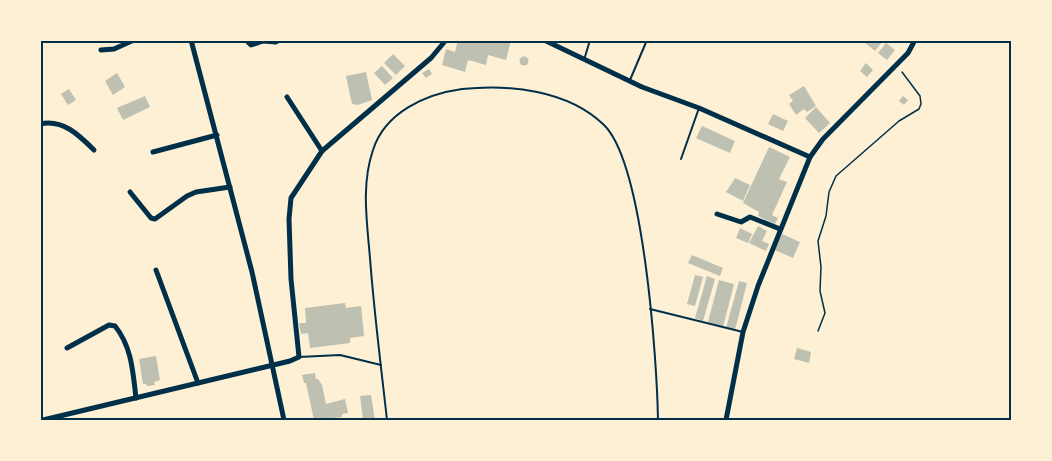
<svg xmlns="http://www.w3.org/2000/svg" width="1052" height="461" viewBox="0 0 1052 461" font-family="'Space Grotesk',sans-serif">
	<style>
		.building { fill: #bec0b2 }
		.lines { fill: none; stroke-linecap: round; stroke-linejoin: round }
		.path { stroke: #003049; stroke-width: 1.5 }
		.service { stroke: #003049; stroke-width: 2 }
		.minor { stroke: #003049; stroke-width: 5 }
		.neatline { fill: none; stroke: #003049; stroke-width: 2 }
	</style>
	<rect width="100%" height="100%" fill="#fdf0d5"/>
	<!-- building -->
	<g class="building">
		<polygon points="458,40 511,40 506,60 488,55 486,65 468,60 465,72 442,65 446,49 455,52"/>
		<polygon points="865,40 880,40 882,42 875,51 864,42"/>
		<polygon points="886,43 895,50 887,60 878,53"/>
		<polygon points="393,54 405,66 396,75 384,63"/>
		<circle cx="524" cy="61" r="4.5"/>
		<polygon points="866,63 873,70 867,77 860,71"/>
		<polygon points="382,66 393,78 385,85 374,73"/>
		<polygon points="429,69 432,74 426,78 422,73"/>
		<polygon points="366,72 372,100 358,105 352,104 346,76"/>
		<polygon points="117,73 125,87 113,95 105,81"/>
		<polygon points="804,86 816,106 807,112 804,109 796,115 789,104 793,101 789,95"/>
		<polygon points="69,89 76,100 68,105 61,94"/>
		<polygon points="145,96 150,107 123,120 117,108"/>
		<polygon points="903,96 908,100 904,105 899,101"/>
		<polygon points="816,107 830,123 819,133 805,118"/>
		<polygon points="773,114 788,121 783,131 768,124"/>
		<polygon points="702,126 735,141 730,153 696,138"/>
		<polygon points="769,147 790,157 779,179 787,182 772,215 778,218 775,224 758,216 759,212 743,203"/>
		<polygon points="735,178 750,185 743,201 726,192"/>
		<polygon points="758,226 767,231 762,241 769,244 766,251 749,243"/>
		<polygon points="740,228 752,234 748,243 736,238"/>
		<polygon points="782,234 800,242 793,258 775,250"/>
		<polygon points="692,255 723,268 720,276 688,263"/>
		<polygon points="695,275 703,277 695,306 687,304"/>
		<polygon points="707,276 715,279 703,321 695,318"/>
		<polygon points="719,280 734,284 723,327 708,322"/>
		<polygon points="739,281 747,283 735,330 726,328"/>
		<polygon points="345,303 346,308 361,306 364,336 350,338 350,343 310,348 308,333 301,334 299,323 306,323 305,308"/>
		<polygon points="797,348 811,352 809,363 794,359"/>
		<polygon points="156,356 160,380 154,382 155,385 147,386 146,384 143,384 139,359"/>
		<polygon points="315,373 316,379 318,379 322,385 326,404 345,399 348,413 342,414 342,417 314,420 306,383 304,383 302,375"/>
		<polygon points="371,395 375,420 363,420 360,396"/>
	</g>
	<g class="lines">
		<!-- path -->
		<polyline class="path" points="818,331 825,313 820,291 821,267 818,241 826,216 829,192 836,176 899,121 919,109 921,104 920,96 902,72"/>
		<!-- service -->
		<g class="service">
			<polyline points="584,60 590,40"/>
			<polyline points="630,80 647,40"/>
			<polyline points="681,159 699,108"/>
			<polyline points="650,309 743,332"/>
			<polyline points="299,357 340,355 381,365"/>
			<path d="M387,420c-6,-54 -13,-108 -17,-162 -3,-36 -9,-73 3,-108 12,-38 53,-56 89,-61 47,-5 106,1 142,36 40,39 53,236 54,295"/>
		</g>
		<!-- minor -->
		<g class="minor">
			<polyline points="191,40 252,272 284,420"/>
			<polyline points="246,40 251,45 263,41 276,42 279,40"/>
			<polyline points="544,40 642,87 699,108 810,157"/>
			<polyline points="101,50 114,49 134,40"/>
			<polyline points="287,97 322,151"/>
			<path d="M40,124c23,-5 39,11 54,26"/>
			<polyline points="153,152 217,135"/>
			<polyline points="130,192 151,218 155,219 187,196 196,192 230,187"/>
			<polyline points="717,214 741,222 750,217 780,229"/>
			<polyline points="156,270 198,383"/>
			<path d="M67,348l42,-23 6,1c17,21 18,47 21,72"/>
			<polyline points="43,420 290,361 299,357 291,279 289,219 291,198 322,151 431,58 446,40"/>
			<polyline points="726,420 743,332 758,286 810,157 823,139 908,53 915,40"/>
		</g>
	</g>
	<!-- border -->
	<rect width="1052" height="461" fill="none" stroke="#fdf0d5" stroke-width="84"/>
	<rect x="42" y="42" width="968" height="377" class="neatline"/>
</svg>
